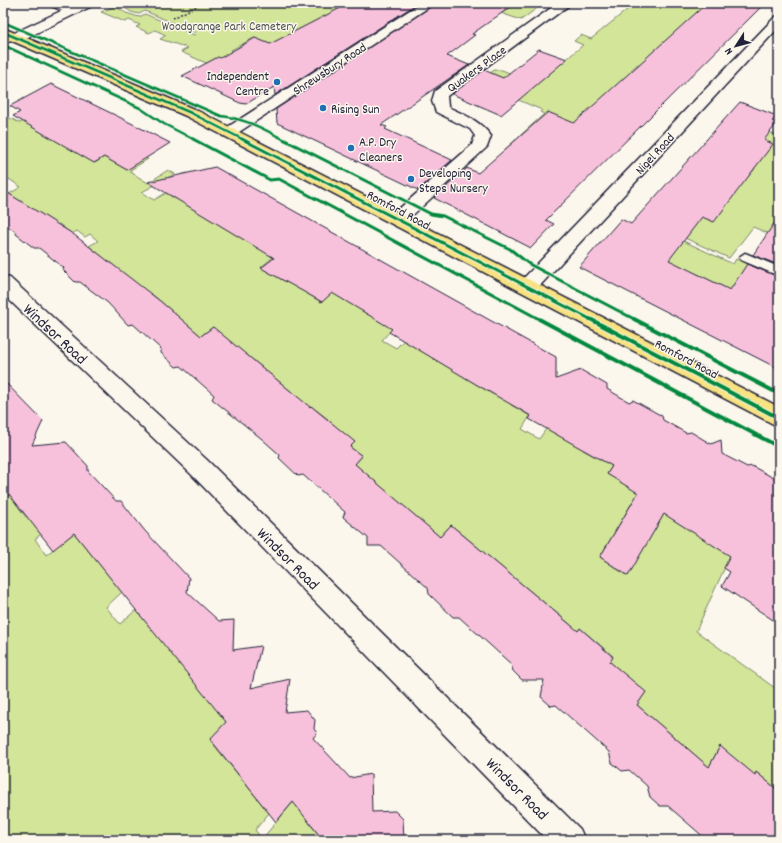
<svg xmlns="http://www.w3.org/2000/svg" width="782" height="843" viewBox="0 0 782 843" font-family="Dekko,sans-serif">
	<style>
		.green { fill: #d3e599; stroke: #7a846a }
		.building { fill: #f7c1db; stroke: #22223b }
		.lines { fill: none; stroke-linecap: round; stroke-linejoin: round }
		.lane-casing { stroke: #22223b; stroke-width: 3 }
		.street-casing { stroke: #22223b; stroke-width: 3 }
		.primary-casing { stroke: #22223b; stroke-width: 3 }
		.path { stroke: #22223b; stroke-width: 1.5; stroke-dasharray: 2 2; stroke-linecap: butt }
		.lane { fill: #fbf7ec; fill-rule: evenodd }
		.street { fill: #fbf7ec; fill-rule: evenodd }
		.primary { fill: #f8e281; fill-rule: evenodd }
		.cycleway-far2-casing { stroke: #fbf7ec; stroke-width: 4 }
		.cycleway-far1-casing { stroke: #fbf7ec; stroke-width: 5 }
		.cycleway-casing { stroke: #fbf7ec; stroke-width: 6 }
		.cycleway-far2 { stroke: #00873e; stroke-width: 2.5 }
		.cycleway-far1 { stroke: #00873e; stroke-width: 3 }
		.cycleway { stroke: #00873e; stroke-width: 4 }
		.poi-dot { fill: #1f6fb2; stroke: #fbf7ec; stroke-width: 1.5 }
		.labels { text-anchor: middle; stroke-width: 3; stroke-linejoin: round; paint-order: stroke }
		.far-park-label { font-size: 13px; fill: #4e5352; stroke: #fbf7ec }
		.far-street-label { font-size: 13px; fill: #22223b; stroke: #fbf7ec }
		.far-poi-label { font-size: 13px; fill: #22223b; stroke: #fbf7ec; text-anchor: start }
		.street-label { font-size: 16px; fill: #22223b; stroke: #fbf7ec }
	</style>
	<rect width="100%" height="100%" fill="#fbf7ec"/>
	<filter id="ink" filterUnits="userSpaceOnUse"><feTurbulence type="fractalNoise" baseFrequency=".025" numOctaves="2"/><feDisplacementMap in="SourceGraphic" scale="8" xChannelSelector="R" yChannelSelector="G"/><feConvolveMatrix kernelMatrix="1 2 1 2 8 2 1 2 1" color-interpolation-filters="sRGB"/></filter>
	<g filter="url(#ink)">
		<!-- green -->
		<g class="green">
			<polygon points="118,3 348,3 339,8 352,14 288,52 254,38 231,50 246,57 206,63 181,52 188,48 160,39 166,35 155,30 149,33 136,27 140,25 129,20 125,22 101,12 115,6 126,13 139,17 145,14 194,35 196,33 145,11 139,14 131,12"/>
			<polygon points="516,3 544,3 521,20 483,7 486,5 504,12"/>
			<polygon points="620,3 637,3 647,6 651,3 726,3 662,73 638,64 631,70 637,73 553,176 501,153 544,114 540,112 542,110 478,83 494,70 502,70 537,84 583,45 574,41 581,35 591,39 628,9 618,5"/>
			<polygon points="30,117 95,163 104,157 124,168 143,156 148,159 129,171 148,183 168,170 175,174 142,192 154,200 166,193 176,199 196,186 242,238 265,252 283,238 291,243 261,267 286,282 316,257 295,286 321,302 350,277 392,329 382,340 396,348 423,321 463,376 494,395 510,375 526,384 511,405 530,416 522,429 539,439 563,405 583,450 612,466 607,474 613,477 643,484 600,557 627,576 686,477 730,556 696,631 779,691 779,791 756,772 745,795 720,746 709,767 637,705 645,692 610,662 613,656 580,628 567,647 571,625 451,525 440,537 434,532 356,465 355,464 362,456 350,447 355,442 316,430 328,419 311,406 299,417 293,393 246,354 235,363 213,327 201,336 153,295 151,296 89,246 98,241 90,234 85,237 77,231 72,234 59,224 46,231 52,221 9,194 21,187 3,175 3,121 10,118 20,123"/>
			<polygon points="750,125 779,136 779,238 753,227 729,258 667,230 691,224 748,177 754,170 766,139 761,136"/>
			<polygon points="614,227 666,233 733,264 736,259 779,279 715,307 727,289 697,274 683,292"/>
			<polygon points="3,461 30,481 10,496 26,517 46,502 63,517 35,539 46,555 74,533 122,592 106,607 120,624 136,610 229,719 210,740 269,813 255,830 262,839 295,800 311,820 309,823 323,840 3,840"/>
		</g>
		<!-- building -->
		<g class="building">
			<polygon points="350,3 418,3 275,95 274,87 246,104 240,103 182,76 218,57 220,58 255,38 270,44"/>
			<polygon points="436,3 516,3 472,34 475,35 447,56 469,65 381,125 387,127 385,129 452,160 418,190 277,123 276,109"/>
			<polygon points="707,3 765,3 546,220 554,224 531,248 434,198 467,168 478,173 548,112 574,123"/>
			<polygon points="539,49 567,59 501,115 452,94 484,70 503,78"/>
			<polygon points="51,84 117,116 170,143 127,170 104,157 94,163 13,116 20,112 10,106"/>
			<polygon points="740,102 777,116 772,121 777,123 764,140 773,144 714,222 702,217 669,260 730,290 747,264 779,277 779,369 579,267 621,219 631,224"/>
			<polygon points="215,167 556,357 556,379 581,370 607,385 607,389 629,402 633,400 662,416 663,420 686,433 691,432 711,444 721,440 722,454 747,467 752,466 779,481 779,624 722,586 730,572 724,568 730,556 664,514 628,576 600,557 638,493 607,474 612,466 529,419 531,416 479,386 389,332 392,329 332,293 322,302 261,268 274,258 148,182"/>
			<polygon points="3,190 73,234 160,301 201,336 213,327 310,407 311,406 355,442 350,447 362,456 355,464 440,537 451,525 578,631 580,628 613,657 610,662 646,692 637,705 709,767 720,746 755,775 756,772 779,791 779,840 707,840 668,806 660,806 650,797 647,786 629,770 622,771 612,763 609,752 556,705 551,706 541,697 544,680 522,680 513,671 511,664 459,617 453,617 429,594 428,588 381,546 368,546 368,538 343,517 345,512 303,475 298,476 279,458 280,455 262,439 212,399 214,395 181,366 176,367 161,353 161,349 133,324 128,325 108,303 80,282 75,282 63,270 64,268 39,248 34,248 16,234 16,232 3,223"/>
			<polygon points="779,216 779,265 753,255"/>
			<polygon points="3,380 43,421 32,445 66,442 88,466 88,471 116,501 121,501 145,531 189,578 187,592 219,621 234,620 233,650 261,646 251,688 290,679 285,712 307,710 315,720 314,729 317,733 313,738 350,778 371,774 372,812 395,811 403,819 404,840 323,840 293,802 276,822 210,739 226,722 74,533 53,550 9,494 3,506"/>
		</g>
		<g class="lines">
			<defs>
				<g id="lane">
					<polygon points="45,3 56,3 74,11 67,13"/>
					<polygon points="11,34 18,36 3,44 3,39"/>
					<polygon points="745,253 779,267 779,276 741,260 739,257"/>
				</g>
				<g id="street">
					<polygon points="78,3 94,3 92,6 22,40 12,40 11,37 12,34"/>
					<polygon points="421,3 435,3 233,136 223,136 220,133 223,130"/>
					<path d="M558,3h14l-125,93 1,11c17,8 31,13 43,29l-4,11 -83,76 -6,2 -6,-2 -3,-4 3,-4 80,-70 3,-9 -5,-7 -34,-17 -4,-11 3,-10z"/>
					<polygon points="779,16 779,27 535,291 528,293 521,291 519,286 521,281 775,17"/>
					<polygon points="3,276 10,278 207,460 580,829 585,840 547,840 191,474 3,294"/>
				</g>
				<polygon id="primary" points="3,28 196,110 779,407 779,427 186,116 3,37"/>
			</defs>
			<!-- lane casing -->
			<use href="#lane" class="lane-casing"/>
			<!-- street casing -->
			<use href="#street" class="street-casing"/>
			<!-- primary casing -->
			<use href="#primary" class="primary-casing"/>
			<!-- path -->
			<polyline class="path" points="173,18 203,3"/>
			<!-- lane -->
			<use href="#lane" class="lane"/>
			<!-- street -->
			<use href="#street" class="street"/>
			<!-- primary -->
			<use href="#primary" class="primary"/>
			<defs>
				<g id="cycleway-far2">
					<path d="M3,22l218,94c26,3 42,13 64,24"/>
					<polyline points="3,32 191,113 244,140"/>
					<polyline points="3,45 140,108 164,124 195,140"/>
				</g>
				<g id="cycleway-far1">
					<polyline points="193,139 270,180 279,179 541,320"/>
					<polyline points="242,139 592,320"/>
					<polyline points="283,139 431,214 443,216 510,249 529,264 636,320"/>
				</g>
				<g id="cycleway">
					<polyline points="539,319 779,447"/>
					<polyline points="590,319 779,418"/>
					<polyline points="634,319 779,394"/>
				</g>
			</defs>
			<!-- cycleway-far2 casing -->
			<use href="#cycleway-far2" class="cycleway-far2-casing"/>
			<!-- cycleway-far1 casing -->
			<use href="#cycleway-far1" class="cycleway-far1-casing"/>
			<!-- cycleway casing -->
			<use href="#cycleway" class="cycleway-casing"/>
			<!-- cycleway-far2 -->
			<use href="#cycleway-far2" class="cycleway-far2"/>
			<!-- cycleway-far1 -->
			<use href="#cycleway-far1" class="cycleway-far1"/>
			<!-- cycleway -->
			<use href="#cycleway" class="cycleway"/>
		</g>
	</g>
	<!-- markers -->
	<g class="poi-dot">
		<circle cx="277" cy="82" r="4"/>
		<circle cx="323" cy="108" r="4"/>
		<circle cx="351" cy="148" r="4"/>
		<circle cx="411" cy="179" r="4"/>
	</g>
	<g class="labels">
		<!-- far-park labels -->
		<g class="far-park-label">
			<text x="229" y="30">Woodgrange Park Cemetery</text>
		</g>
		<!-- far-street labels -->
		<g class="far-street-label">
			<text transform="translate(329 68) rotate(-33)" y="5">Shrewsbury Road</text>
			<text transform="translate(476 68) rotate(-36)" y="5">Quakers Place</text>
			<text transform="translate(654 153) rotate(-47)" y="5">Nigel Road</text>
			<text transform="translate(399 209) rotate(28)" y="5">Romford Road</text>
			<text transform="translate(687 358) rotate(28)" y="5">Romford Road</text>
		</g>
		<!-- far-poi labels -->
		<g class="far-poi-label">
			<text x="269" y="80" text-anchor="end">Independent<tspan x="269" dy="15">Centre</tspan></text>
			<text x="331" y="113">Rising Sun</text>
			<text x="359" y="146">A.P. Dry<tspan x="359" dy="15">Cleaners</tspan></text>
			<text x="419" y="177">Developing<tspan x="419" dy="15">Steps Nursery</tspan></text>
		</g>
		<!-- street labels -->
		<g class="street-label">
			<text transform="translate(56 333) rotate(43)" y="6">Windsor Road</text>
			<text transform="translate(289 558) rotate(45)" y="6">Windsor Road</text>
			<text transform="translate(518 788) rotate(45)" y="6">Windsor Road</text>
		</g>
	</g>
	<!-- margin -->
	<rect width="782" height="843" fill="none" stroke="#fbf7ec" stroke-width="16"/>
	<rect x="8" y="8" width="766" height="827" fill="none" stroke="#22223b" stroke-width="1.5" filter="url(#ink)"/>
	<!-- north arrow -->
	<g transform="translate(736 46) rotate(234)" stroke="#fbf7ec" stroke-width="3" paint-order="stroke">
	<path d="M0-3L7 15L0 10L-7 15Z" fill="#22223b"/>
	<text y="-6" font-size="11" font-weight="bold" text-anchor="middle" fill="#22223b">N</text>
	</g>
</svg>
